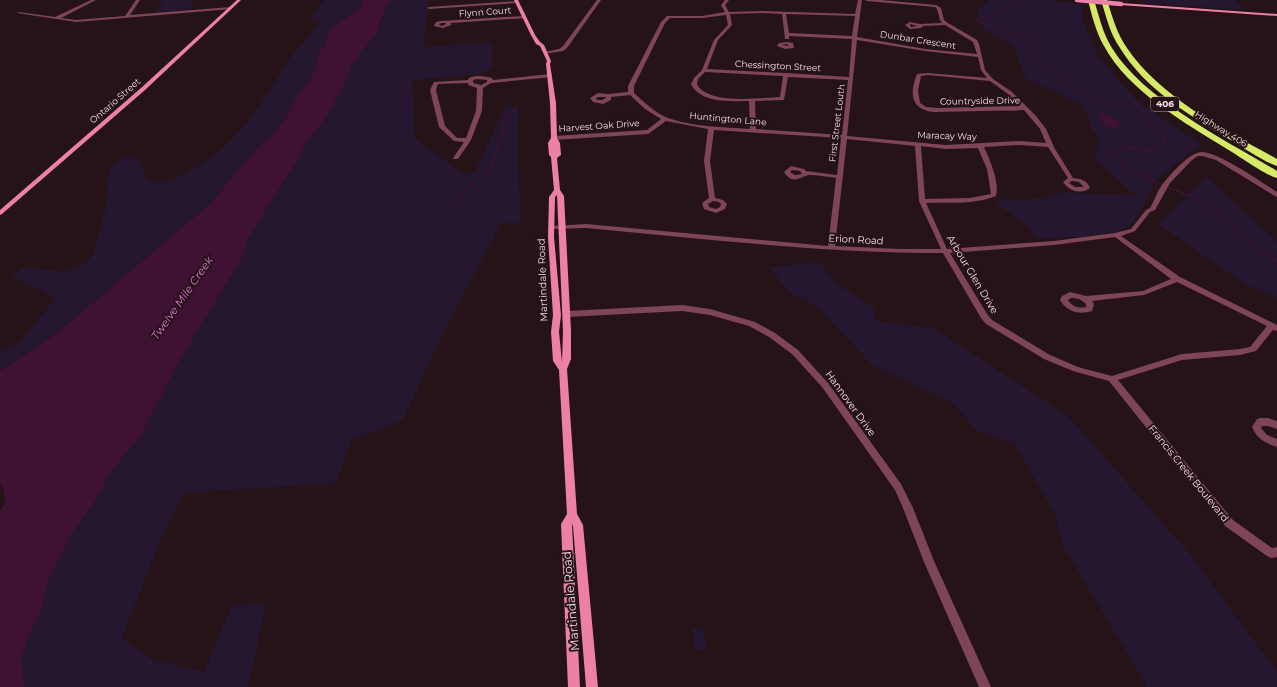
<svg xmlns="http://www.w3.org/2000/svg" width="1277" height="687" viewBox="0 0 1277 687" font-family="Montserrat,sans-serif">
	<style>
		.green { fill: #25172f }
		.water { fill: #3f1233 }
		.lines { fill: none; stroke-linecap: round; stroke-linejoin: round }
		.stream-far2 { stroke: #3f1233; stroke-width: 1 }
		.stream-far1 { stroke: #3f1233; stroke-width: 1.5 }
		.stream { stroke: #3f1233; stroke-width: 2 }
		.street { fill: #7e4457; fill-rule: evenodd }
		.secondary { fill: #ed80a6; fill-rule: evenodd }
		.highway { fill: #d6ea67; fill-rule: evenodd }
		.secondary-bridge { stroke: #ed80a6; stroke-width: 4.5 }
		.labels { text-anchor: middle; stroke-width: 4; stroke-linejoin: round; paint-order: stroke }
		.far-street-label { font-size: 9px; fill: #fadce4; stroke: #251317 }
		.shield { fill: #251317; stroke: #baa0a6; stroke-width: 1 }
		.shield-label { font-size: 9px; font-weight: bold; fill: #fadce4 }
		.street-label { font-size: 10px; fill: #fadce4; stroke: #251317 }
		.water-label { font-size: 11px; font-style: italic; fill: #ec78e1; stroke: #251317 }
		.near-street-label { font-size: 12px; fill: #fadce4; stroke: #251317 }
	</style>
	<rect width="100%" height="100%" fill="#251317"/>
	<!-- green -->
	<g class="green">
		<polygon points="163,0 194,0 189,10 155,12"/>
		<polygon points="324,0 362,0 364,6 332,28 326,43 316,58 318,60 310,79 295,99 286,118 270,137 254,151 210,204 70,322 37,348 0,371 0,351 20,342 55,299 44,291 11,277 25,267 64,272 83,265 94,254 107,203 109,168 124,157 137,157 148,181 171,181 207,161 229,142 249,120 272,87 290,58 322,20 309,19"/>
		<polygon points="391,0 429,0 423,47 492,42 492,69 480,74 412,80 415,139 462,173 475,172 506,105 519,107 517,141 521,223 501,223 445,329 402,421 352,440 336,483 184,493 158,546 122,638 153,660 204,672 232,605 266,604 248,687 24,687 21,659 28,638 42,608 48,581 72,534 102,491 106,477 141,436 181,358 242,258 247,241 282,184 291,171 309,138 322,123 332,107 348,77 350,69 381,24 385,9"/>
		<path d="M989,0h58l35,4v14l15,37 40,46 64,43 -47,38 -7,17 -15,25 -15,8 -37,5 -42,2 -13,-15 -31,-22c13,-5 25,-1 38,-3 14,-2 30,-9 44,-6l59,2 -39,-35 -2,-6 7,-12 -9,-13 -9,-24 -57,-26 -14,-35 -27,-13 -8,-14 2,-8z"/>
		<polygon points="1142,0 1236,0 1244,10 1144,3"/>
		<polygon points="1207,177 1277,242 1277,298 1245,284 1158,224"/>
		<polygon points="820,262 834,282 874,308 875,321 933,328 1068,416 1190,554 1277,672 1277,687 1147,687 1062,544 1055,515 1015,444 977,431 953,403 873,366 817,306 789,292 769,267"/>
		<polygon points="703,628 707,650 695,651 692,629"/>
	</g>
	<!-- water -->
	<g class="water">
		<polygon points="362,0 391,0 385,9 376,34 362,51 350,69 348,77 332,107 322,123 309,138 291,171 282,184 247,241 242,258 181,358 141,436 106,477 102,491 72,534 48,581 42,608 28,638 21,659 24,687 0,687 0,511 6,503 2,485 0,484 0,371 37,348 70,322 210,204 254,151 270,137 286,118 295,99 310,79 318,60 316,58 326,43 326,38 332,28 363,6"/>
		<path d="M1100,112l21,10 -4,5c-9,3 -17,-5 -19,-13z"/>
	</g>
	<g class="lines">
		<!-- stream-far2 -->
		<g class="stream-far2">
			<polyline points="1015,0 1015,5 994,16 980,18 975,20 1010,34 1035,37 1037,42 1028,48 1029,54 1057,72 1070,82 1073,88 1084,96"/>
			<polyline points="1091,98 1125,105 1134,104 1141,106 1144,112"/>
			<polyline points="513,112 521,101"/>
		</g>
		<!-- stream-far1 -->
		<g class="stream-far1">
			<polyline points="1133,172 1109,154 1111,150 1134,148 1150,151 1166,141 1153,127 1144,111"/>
			<polyline points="1137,174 1199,200 1218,213 1249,242 1270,256"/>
			<polyline points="482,178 489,172 504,131 504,123 513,111"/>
			<polyline points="452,209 458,196 477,182"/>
		</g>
		<!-- stream -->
		<polyline class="stream" points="1269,255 1277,261"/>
		<!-- street -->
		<g class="street">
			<polygon points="91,0 96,0 61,18 76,20 125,16 136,0 140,0 130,15 231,7 233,8 231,9 76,22 17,13 19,12 55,17"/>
			<polygon points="597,0 601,0 567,48 563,51 544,54 544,52 559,49 563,46"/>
			<path d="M725,0h4l-4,5 4,7 33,-1 93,3 3,-14h4l-5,37 68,12 52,5 -4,-12 -28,-17 -22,1 -2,2 -11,1 -5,-4 5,-3 10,2 22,-1 -2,-3 -3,-11 -2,-2 -68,-6 -2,-1h16l55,5 5,3 3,12 4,3 29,17 2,4 6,26 8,9 19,13 24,24 10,13 9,20 18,29c8,1 14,2 17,10 -9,7 -21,3 -27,-6l5,-4 -20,-31 -28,-2 -36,2c6,13 16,36 12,49 -22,9 -47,6 -70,7l21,46 107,-8 61,-8 16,-4 15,-19 4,-2c4,-7 6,-13 10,-20 7,-10 28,-35 41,-36 18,0 60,30 76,40v5l-2,-1 -59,-36 -14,-4h-4l-6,4 -22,23 -15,27 -5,2 -15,19 -14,5 59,41 97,48v6l-4,-1 -17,21 -16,4 -58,5 -64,20 115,140 39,28 5,-1v10l-6,1 -4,-2 -42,-30 -116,-145 -36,-10 -29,-12 -58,-35 -5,-6 -38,-65c-119,0 -238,-14 -357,-25l-36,1v-2l2,-1 34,-2 242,22 8,-68c-8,-1 -18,-3 -26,-3 -10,1 -17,11 -26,-3l7,-6 13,3 2,2 31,4 4,-37 -127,-8 -4,31 5,37 8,2 4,4 -2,5 -9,4 -12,-4 -2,-6 7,-5 -5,-37 4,-32 -42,-8 -18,13 -94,6 -3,-2 3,-2 93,-6 14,-11 -16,-10 -15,-14 -19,2v3l-8,4 -10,-2 -3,-4 8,-5 10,1 20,-2v-6l33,-64 6,-6h35l23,-4 -4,-7zM762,13l20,1 3,25h4v-3l63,3 -3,38 -63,-4 -79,-4 11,-29 14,-15 -2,-11zM786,14l69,2 -3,20 -63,-3zM726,15l2,10 -14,15 -12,30 -8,8 -3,6c10,20 40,17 58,17l1,28c-26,-2 -57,-2 -82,-11 -13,-5 -24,-16 -34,-25v-7l31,-63 5,-5h32zM911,24l6,2 -6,1 -1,-2zM857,40l68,11 53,6 3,13 6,8 -59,-5 -11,1c-8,19 -6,36 17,38l90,-2 16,19 6,14 -26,-2 -74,4 -99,-9zM705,72l78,4 -3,21c-20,1 -73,8 -83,-13l1,-5zM928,75l62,6 18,13 12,12 -81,2 -13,-1 -6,-4 -2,-12 3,-15zM788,77l60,3 -6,55 -86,-6 -1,-28 29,-1zM599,97h7v1l-4,2h-5l-1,-2zM847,139l68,7 4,55 22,48h-42l-64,-3zM921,146l25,3 32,-1 9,21 4,25 -21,4 -45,1zM792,170l8,1 2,3 -7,1 -5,-3zM1072,181l7,1 5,5h-9l-6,-4zM713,201l6,1 2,2 -1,3 -4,2 -7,-2 -1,-3zM1115,237l56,42 -28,12 -57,5 -16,-4 -8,4 -2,4c7,12 19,15 32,11l2,-7 -2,-3 52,-6 33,-13 90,44 -17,21 -10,2 -58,5 -70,22 -34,-9 -28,-12 -58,-35 -5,-6 -37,-61 104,-8zM1071,298c7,0 11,2 15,6v3c-8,2 -14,-1 -18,-7z"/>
			<polygon points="518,1 518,3 517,3 429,9 427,8 429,7"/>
			<path d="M524,16l2,1v1l-75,5v2l-8,3 -9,-2 2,-4 5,-1zM441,23h5v1l-4,2 -3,-1z"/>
			<path d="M787,42l6,1 1,5 -9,1 -8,-3 2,-3zM787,44l2,2 -7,-1z"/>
			<path d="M550,74l2,1v2l-61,6 -8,5 -1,23 -11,29 -13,19h-4l-1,-1 11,-16 -10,-1 -15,-14 -9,-37 4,-8 34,-2 1,-2c8,-3 14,-2 23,0l1,2zM477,79l10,1v2l-6,3 -8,-2v-3zM468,83v2l9,3 -1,23 -10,27h-9l-12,-12 -9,-36 2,-6z"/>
			<polygon points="682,305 710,309 755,322 775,333 798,350 828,383 901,484 913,508 934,561 991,687 979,687 924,562 903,508 895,490 822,387 792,354 769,337 749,326 710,315 682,311 567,317 563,314 567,311"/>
			<path d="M1260,418h8l9,3v8l-9,-3h-6l-1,2 6,7 10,4v8c-12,-4 -20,-8 -25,-20l5,-8z"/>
		</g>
		<!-- secondary -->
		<g class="secondary">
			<polygon points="237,0 241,0 145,90 2,214 0,215 0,210 141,88"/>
			<path d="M514,0h4l17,35 5,7 4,3 7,16 -1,3 6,39 1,35 3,5 1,12 -4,3 3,32 4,6 7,135v28l-4,10 10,145 6,11 15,162h-12l-13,-161 -1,-2 8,163h-12l-7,-163 6,-10 -8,-144 -6,-9 -2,-29 2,-17 -5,-78 1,-40 5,-7 -3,-33 -2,-2 -1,-12 3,-5 -1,-35 -4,-39 1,-3 -7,-15 -4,-2 -5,-9zM557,195l6,136 -1,31 -3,-30 2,-17 -7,-78 1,-40z"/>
			<polygon points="1121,3 1277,14 1277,16 1120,5 1119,4"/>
		</g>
		<!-- highway -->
		<g class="highway">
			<path d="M1088,0h6c5,16 9,34 18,48 31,51 115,93 165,123v7c-12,-3 -38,-22 -50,-29 -42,-26 -99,-58 -123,-103 -8,-14 -12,-30 -16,-46z"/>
			<path d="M1101,0h6c5,16 10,34 20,48 34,50 98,82 150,111v7c-13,-4 -36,-20 -48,-27 -40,-24 -84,-50 -109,-91 -10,-14 -14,-32 -19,-48z"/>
		</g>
		<!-- secondary-bridge -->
		<polyline class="secondary-bridge" points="1077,0 1121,4"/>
	</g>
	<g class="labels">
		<!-- far-street labels -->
		<g class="far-street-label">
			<text transform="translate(485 12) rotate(-4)" y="3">Flynn Court</text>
			<text transform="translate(918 40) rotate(9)" y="3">Dunbar Crescent</text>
			<text transform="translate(778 66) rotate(3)" y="3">Chessington Street</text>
			<text transform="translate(115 101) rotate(-41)" y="3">Ontario Street</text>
			<text transform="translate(980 101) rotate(-1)" y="3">Countryside Drive</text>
			<text transform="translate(728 119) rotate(5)" y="3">Huntington Lane</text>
			<text transform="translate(837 123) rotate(-83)" y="3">First Street Louth</text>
			<text transform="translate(599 126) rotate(-4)" y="3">Harvest Oak Drive</text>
			<text transform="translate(1221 129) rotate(32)" y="3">Highway 406</text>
			<text transform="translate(947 136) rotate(2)" y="3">Maracay Way</text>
		</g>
		<!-- shield labels -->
		<rect class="shield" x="1151" y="97" width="28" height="14" rx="3"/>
		<g class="shield-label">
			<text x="1165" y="107">406</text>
		</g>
		<!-- street labels -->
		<g class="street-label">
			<text transform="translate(856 239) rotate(3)" y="4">Erion Road</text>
			<text transform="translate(973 274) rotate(59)" y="4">Arbour Glen Drive</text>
			<text transform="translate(542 280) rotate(-92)" y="4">Martindale Road</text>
			<text transform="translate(851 403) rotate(54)" y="4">Hannover Drive</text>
			<text transform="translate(1189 473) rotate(51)" y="4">Francis Creek Boulevard</text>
		</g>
		<!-- water labels -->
		<g class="water-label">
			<text transform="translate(182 298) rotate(-55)" y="4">Twelve Mile Creek</text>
		</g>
		<!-- near-street labels -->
		<g class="near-street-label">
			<text transform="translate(571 601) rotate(-95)" y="4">Martindale Road</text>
		</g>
	</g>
</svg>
